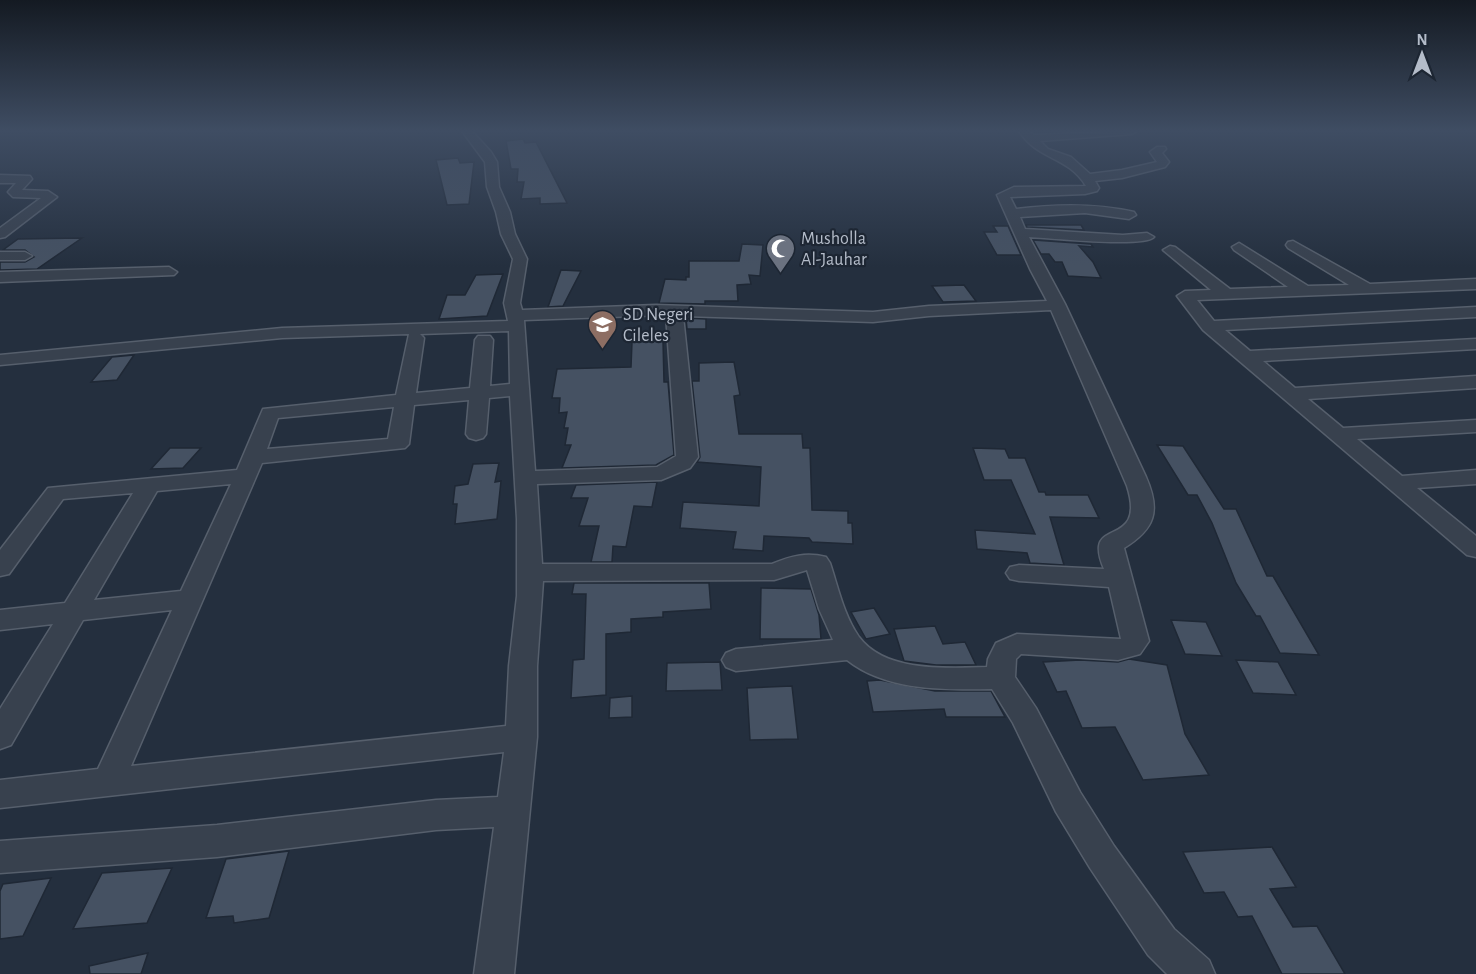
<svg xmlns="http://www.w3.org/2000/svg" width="1476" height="974" viewBox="0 0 1476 974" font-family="'Alegreya Sans',sans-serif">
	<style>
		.building { fill: #455162; stroke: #1f2835; stroke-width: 1.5 }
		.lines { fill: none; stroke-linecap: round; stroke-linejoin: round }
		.minor-casing { stroke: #565f6c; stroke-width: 3 }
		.minor { fill: #38414e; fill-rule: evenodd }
		.labels { text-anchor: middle; stroke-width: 4.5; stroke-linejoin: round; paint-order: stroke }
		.far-poi-label { font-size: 18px; fill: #b4bcc9; stroke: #1d2633; text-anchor: start }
	</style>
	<rect width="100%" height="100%" fill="#242f3e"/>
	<!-- building -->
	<g class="building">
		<polygon points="523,139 525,143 536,142 567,203 540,204 540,198 521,199 524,182 517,182 518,169 511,169 506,141"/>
		<polygon points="458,158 460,163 474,162 469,204 447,205 436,160"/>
		<polygon points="1026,225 1081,225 1084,230 1027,227"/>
		<polygon points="993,226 1008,226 1021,255 997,255 984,232 997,232"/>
		<polygon points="82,238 37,269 0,270 0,262 25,262 34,257 25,250 3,250 18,239"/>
		<polygon points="1033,240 1091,244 1093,247 1079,246 1093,262 1101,278 1068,276 1062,262 1055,262 1049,254 1041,254"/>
		<polygon points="742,244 763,245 760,276 749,275 751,284 737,285 738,301 705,301 705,304 659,303 665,279 686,280 686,277 689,277 689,261 739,261"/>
		<polygon points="561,270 581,271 563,306 548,307"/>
		<polygon points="503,274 487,316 439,319 447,295 465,295 476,275"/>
		<polygon points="964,285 976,301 943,302 932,286"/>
		<polygon points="686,318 706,319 706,329 687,329"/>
		<polygon points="663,341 664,382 668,382 674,455 656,465 562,468 571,445 565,445 568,428 564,428 567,412 559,413 560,398 552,398 557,369 631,367 632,342"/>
		<polygon points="134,355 117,380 91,382 112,357"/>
		<polygon points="734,362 740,395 734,396 739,434 802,434 803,448 810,448 812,510 848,511 848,523 852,523 853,544 812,542 809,538 764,536 763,551 733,549 736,532 680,528 683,502 759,506 761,467 697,462 700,457 692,381 699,381 699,363"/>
		<polygon points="1157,445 1183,446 1224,509 1236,509 1267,576 1273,576 1319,655 1280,653 1260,616 1256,616 1236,583 1212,523 1197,495 1188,495"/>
		<polygon points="170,448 201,448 183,468 151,469"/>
		<polygon points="973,448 1005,449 1009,458 1025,458 1039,492 1045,492 1046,495 1088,495 1099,518 1050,517 1064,565 1030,563 1027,553 977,549 975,530 1035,534 1011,480 984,480"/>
		<polygon points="499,463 495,482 501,481 497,519 455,524 457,504 453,504 455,486 468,484 473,464"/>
		<polygon points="657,482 652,507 634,506 626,547 613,546 612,562 591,562 599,526 579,526 588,498 571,498 576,485"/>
		<polygon points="574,583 709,583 711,609 663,612 663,617 631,619 631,632 606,634 606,695 571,698 573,660 584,659 586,594 572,594"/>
		<polygon points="761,588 811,589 819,615 821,639 760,639"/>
		<polygon points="874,608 890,634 866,639 851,612"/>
		<polygon points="1171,620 1206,622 1222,656 1185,654"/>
		<polygon points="935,626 943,644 965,642 976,665 936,665 904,661 894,629"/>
		<polygon points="1129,659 1167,665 1185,734 1209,775 1143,780 1115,727 1082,728 1066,691 1057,692 1043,662 1080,660 1118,662"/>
		<polygon points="1236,660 1278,662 1296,695 1253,693"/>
		<polygon points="720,662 722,690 666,691 667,663"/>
		<polygon points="880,680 935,691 991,691 1005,717 946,717 944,709 873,712 867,681"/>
		<polygon points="792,686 798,739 750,740 747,688"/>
		<polygon points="632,696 632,717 609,718 610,698"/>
		<polygon points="1272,847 1296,887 1270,889 1293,927 1317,926 1345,974 1282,974 1252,916 1238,917 1224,892 1204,893 1183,852"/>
		<polygon points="289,851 269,918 234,923 233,916 206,918 226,859"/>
		<polygon points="172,868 147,923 73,929 102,873"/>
		<polygon points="51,878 23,936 0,939 0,891 3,884"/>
		<polygon points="148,953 141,974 90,974 89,966"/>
	</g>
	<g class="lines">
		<defs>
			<g id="minor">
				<path d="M462,131h10l19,21 6,10 2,25 11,25 5,22 12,25 -7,44 2,7 134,-5 217,7 56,-6 118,-5 -17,-32 -33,-74 17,-8 72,-1c-18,-30 -49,-26 -67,-55h10l5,4 103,-4 -5,3 -92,7 8,8 23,8 19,17 32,-4 35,-8 -7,-10 7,-5h8l1,2 -4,4 7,9 -4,5 -43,11 -27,3 4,7 -2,3 -12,3 -75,3 6,12c40,-5 79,-6 118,3l2,3 -7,4 -44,-6 -65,4 5,12 98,6 24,-2 7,4c-10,11 -104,1 -125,0l36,67 81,173c15,34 9,52 -22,71l25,93 -9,13 -22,6 -97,-6 -5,5 -1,18 21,31 44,84 34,54 60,83 35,31 6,14h-48l-19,-19 -58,-87 -34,-56 -43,-89 -21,-34c-48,1 -106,2 -145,-29l-111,11 -10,-4 -4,-7 4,-7 10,-4 97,-9 -14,-31 -12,-39 -33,10 -231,1 -6,85v71l-23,237h-40l20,-147 -58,3 -219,27 -217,16v-32l217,-16 219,-25 62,-3 6,-45 -504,56v-28l98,-11 74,-159 -89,10 -72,125 -11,4v-40l53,-85 -53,6v-20l65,-7 68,-110 -70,6 -54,75 -9,2v-26l48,-62 189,-18 26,-61 133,-14 13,-61 -127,4 -282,27v-10l282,-27 226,-7 -4,-18 9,-44 -12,-25 -5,-22 -9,-25 -2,-25zM1051,310l76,176c17,53 -25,39 -28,60 -1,8 2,16 5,23l-85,-4 -9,2 -4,6 4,6 9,2 90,6 12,52 -104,-5 -21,9 -8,16 -1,8c-40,1 -101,6 -128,-30 -15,-21 -21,-50 -29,-74l-4,-6c-20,-5 -35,-1 -54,7h-230l-5,-80 124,-4 29,-12 8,-11 -15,-141 190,6 56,-6zM666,315l10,141 -19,11 -122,4 -11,-151zM509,331l1,53 -20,2 3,-46 -3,-4h-12l-3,4 -5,48 -54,5 8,-55 -4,-4zM510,396l7,123v77l-8,70 -3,60 -375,40 131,-303 143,-15 4,-4 5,-39 55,-5 -3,34 3,4 7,2 7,-2 3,-4 3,-36zM394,407l-6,32 -121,10 11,-31zM231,484l-50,107 -87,9 63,-109z"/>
				<polygon points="0,175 30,176 32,179 22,190 48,191 57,197 5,237 0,238 0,228 41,198 13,197 8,192 16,183 0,183"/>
				<polygon points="1293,241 1370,284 1476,279 1476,289 1197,300 1214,321 1476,307 1476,317 1225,330 1250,351 1476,339 1476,349 1263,361 1295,388 1476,376 1476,388 1308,399 1343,428 1476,420 1476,432 1357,439 1402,476 1476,470 1476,484 1417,488 1476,536 1476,557 1467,555 1203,330 1177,296 1185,291 1211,290 1163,250 1170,246 1175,247 1230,289 1288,287 1234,250 1232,247 1239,243 1308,286 1349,285 1288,248 1286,245 1288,242"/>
				<polygon points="0,252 25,252 32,256 25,260 0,260"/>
				<polygon points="169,267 177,272 174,275 0,282 0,272"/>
			</g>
		</defs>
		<!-- minor casing -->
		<use href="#minor" class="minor-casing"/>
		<!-- minor -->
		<use href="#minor" class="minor"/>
	</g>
	<!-- sky -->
	<linearGradient id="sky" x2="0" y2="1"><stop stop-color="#141a22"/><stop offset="0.49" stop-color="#3f4d63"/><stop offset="1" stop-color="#3f4d63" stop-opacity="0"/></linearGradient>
	<rect width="1476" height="267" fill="url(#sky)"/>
	<!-- icons -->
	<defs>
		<symbol id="mosque-pin" viewBox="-11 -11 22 30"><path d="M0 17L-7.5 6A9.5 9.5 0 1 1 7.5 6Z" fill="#6b7280" stroke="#1d2633"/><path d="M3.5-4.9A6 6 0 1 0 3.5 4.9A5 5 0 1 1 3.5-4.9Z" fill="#fff"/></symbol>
		<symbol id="school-pin" viewBox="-11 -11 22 30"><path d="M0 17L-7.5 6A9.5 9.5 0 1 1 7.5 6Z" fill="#8d6e63" stroke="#1d2633"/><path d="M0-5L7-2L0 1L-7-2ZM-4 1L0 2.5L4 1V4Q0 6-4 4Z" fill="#fff"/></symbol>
	</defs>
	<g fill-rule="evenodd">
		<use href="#mosque-pin" x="764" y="232" width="33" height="45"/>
		<use href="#school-pin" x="586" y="308" width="33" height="45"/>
	</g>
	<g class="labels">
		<!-- far-poi labels -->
		<g class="far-poi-label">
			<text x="801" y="244">Musholla<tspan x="801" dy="21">Al-Jauhar</tspan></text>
			<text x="623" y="320">SD Negeri<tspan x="623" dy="21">Cileles</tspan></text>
		</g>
	</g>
	<!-- north arrow -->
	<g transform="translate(1422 54)" stroke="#1d2633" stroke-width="4.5" paint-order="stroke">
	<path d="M0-4.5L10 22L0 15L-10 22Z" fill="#b4bcc9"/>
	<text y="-9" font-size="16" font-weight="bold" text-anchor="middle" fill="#b4bcc9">N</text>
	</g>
</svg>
